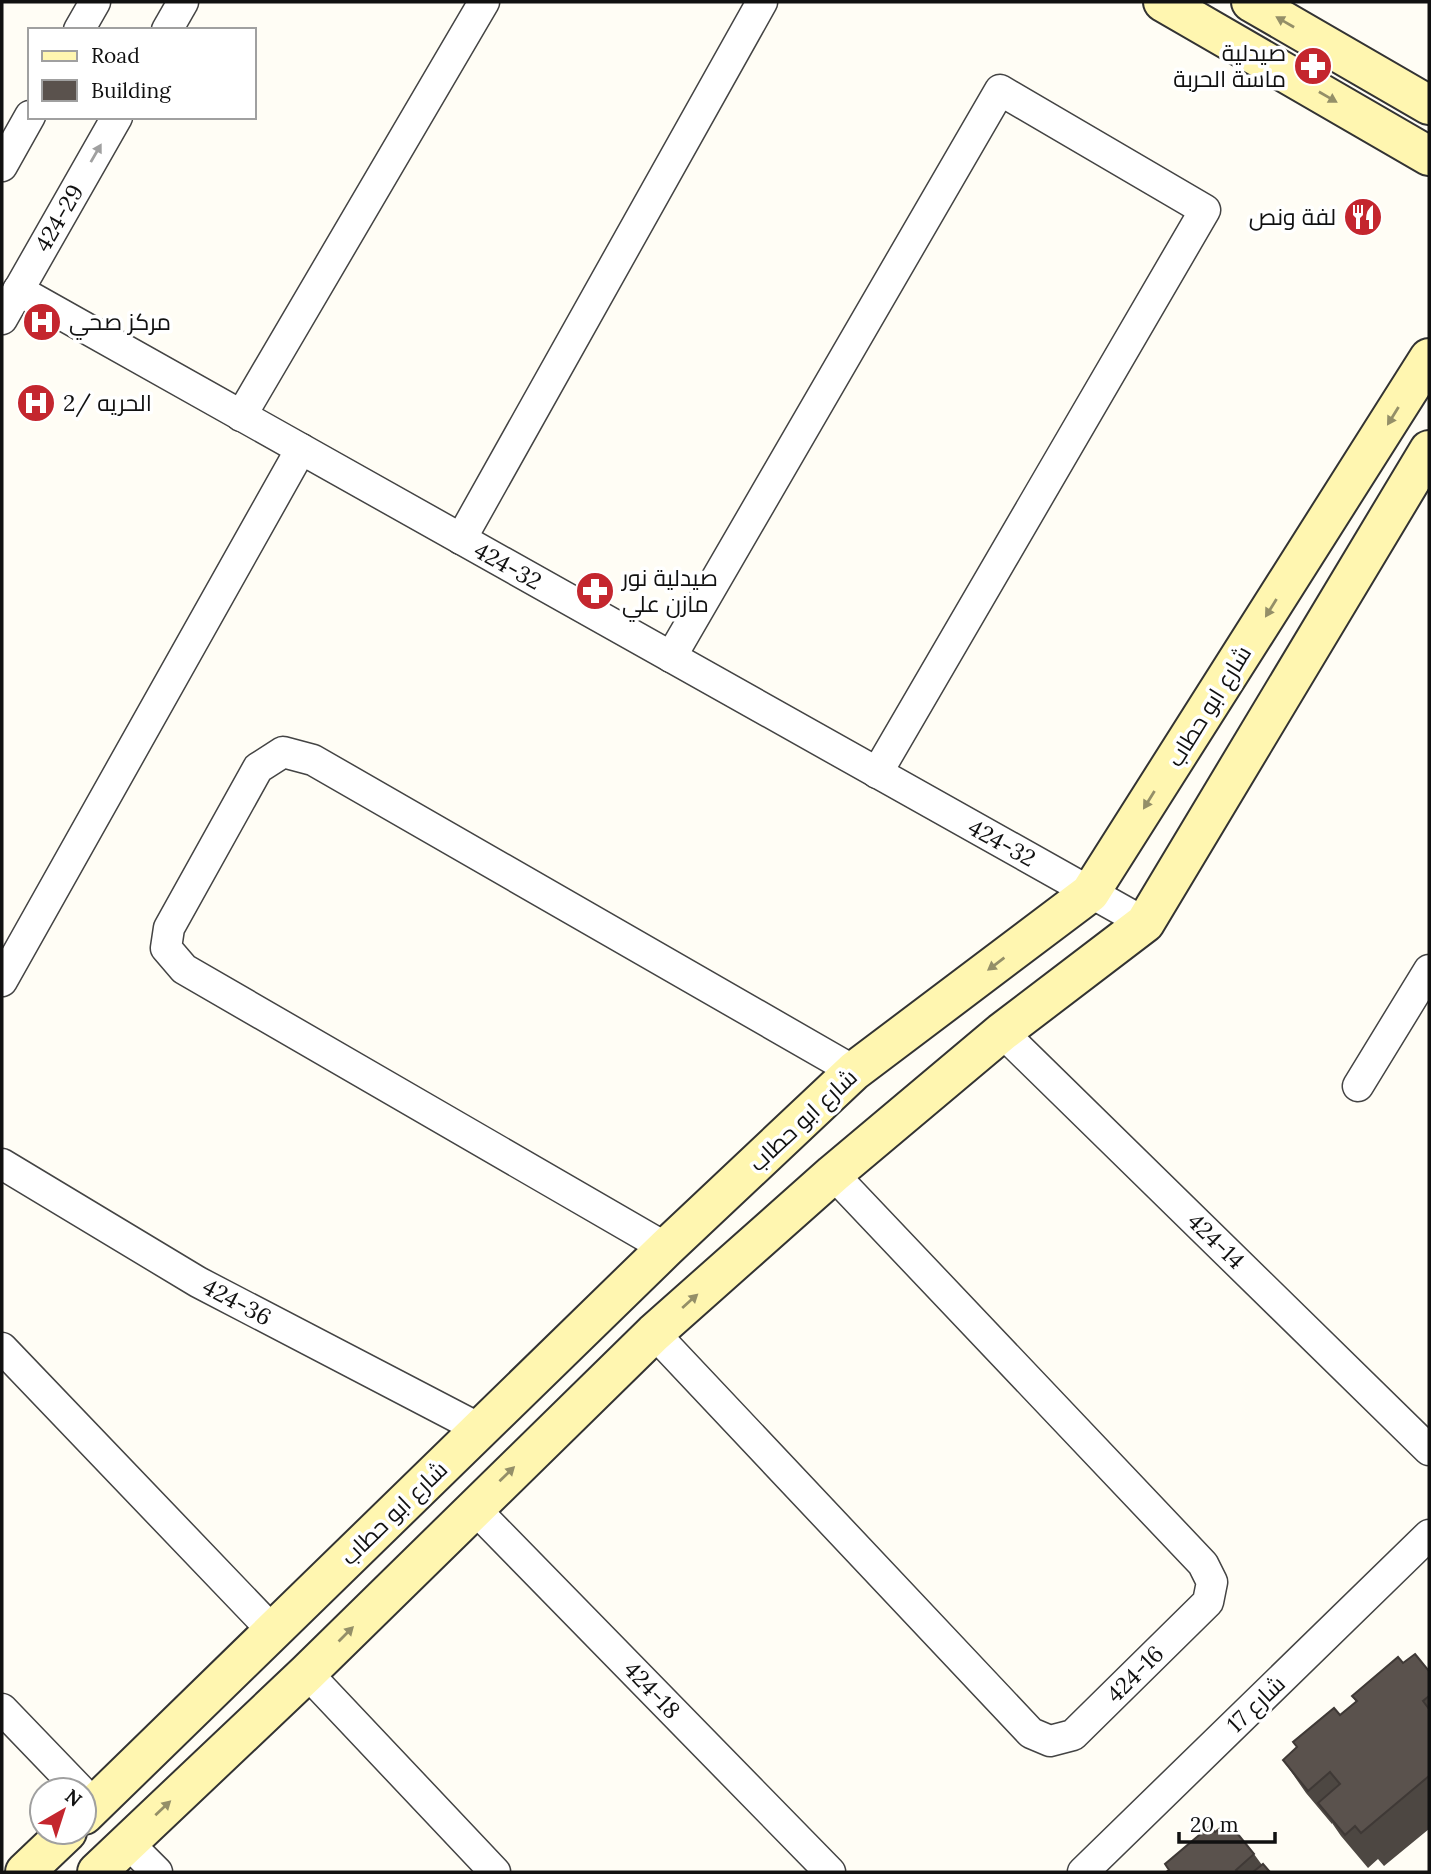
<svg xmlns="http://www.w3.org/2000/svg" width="1431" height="1874" viewBox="0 0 1431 1874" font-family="Lora,Cairo,serif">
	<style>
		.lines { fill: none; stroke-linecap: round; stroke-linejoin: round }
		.street-casing { stroke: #444; stroke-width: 33 }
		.secondary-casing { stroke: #333; stroke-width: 42 }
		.street { stroke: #fff; stroke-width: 30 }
		.secondary { stroke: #fff6b0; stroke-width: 38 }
		.wall { fill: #4d4742 }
		.building { fill: #5a524d; stroke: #3f3936; stroke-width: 2 }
		.oneway { fill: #948f68 }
		.oneway2 { fill: #a0a0a0 }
		.labels { text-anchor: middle; stroke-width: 7; stroke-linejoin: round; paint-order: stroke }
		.poi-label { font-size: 23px; fill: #111; stroke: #fff; text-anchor: start }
		.street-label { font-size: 23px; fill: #111; stroke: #fff }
	</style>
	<rect width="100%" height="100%" fill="#fffdf5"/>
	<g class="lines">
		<defs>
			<g id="street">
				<polyline points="79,30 95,2"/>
				<polyline points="167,30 183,2"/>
				<polyline points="2,166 30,116"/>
				<polyline points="18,290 1145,923"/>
				<polyline points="2,319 117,117"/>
				<polyline points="241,416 484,2"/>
				<polyline points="461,539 762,2"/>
				<polyline points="671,657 1000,90 1205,210 877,773"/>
				<polyline points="2,981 301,449"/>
				<polyline points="1002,1032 1429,1450"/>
				<polyline points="1358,1086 1429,970"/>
				<polyline points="2,1164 198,1282 480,1429"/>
				<polyline points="666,1248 184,969 166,948 169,928 258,768 283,752 313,760 854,1071"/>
				<polyline points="654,1333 1031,1733 1050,1741 1073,1735 1208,1602 1212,1582 1203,1564 833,1174"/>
				<polyline points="2,1348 273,1631"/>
				<polyline points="473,1507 830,1872"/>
				<polyline points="307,1673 495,1872"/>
				<polyline points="2,1709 80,1790"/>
				<polyline points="127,1842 157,1872"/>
				<polyline points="1083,1872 1429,1535"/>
			</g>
			<g id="secondary">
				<polyline points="1163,2 1429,156"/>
				<polyline points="1251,2 1429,105"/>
				<polyline points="84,1815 666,1248 854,1071 1090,893 1429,358"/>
				<polyline points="25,1872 67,1832"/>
				<polyline points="97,1872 307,1673 654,1333 833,1174 1002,1032 1145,923 1429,450"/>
			</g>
		</defs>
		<!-- street casing -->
		<use href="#street" class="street-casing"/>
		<!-- secondary casing -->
		<use href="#secondary" class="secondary-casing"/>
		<!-- street -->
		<use href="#street" class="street"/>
		<!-- secondary -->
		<use href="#secondary" class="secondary"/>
	</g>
	<!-- wall -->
	<g class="wall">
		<polygon points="1403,1663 1429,1671 1429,1829 1384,1866 1378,1859 1368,1868 1341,1836 1332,1823 1332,1824 1306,1793 1283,1760 1356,1702 1352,1696"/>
		<polygon points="1215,1832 1254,1854 1262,1865 1270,1872 1166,1872"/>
	</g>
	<!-- building -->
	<g class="building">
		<polygon points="1415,1654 1429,1671 1429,1696 1423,1701 1429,1709 1429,1776 1361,1833 1355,1826 1345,1835 1318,1803 1340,1784 1330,1772 1308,1791 1283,1760 1297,1747 1293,1742 1334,1708 1340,1715 1357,1701 1352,1696 1398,1657 1403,1663"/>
		<polygon points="1228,1822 1254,1854 1236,1870 1238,1872 1166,1872 1169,1870 1165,1864 1210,1826 1215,1832"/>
		<polygon points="1263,1864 1270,1872 1253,1872"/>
	</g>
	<!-- one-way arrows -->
	<defs><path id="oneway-solid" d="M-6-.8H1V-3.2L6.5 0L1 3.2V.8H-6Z" transform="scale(1.75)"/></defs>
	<g class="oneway">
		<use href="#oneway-solid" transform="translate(1285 22) rotate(-150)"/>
		<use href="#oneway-solid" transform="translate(1328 97) rotate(30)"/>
		<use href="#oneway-solid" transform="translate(1393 416) rotate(122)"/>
		<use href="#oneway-solid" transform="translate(1271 608) rotate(122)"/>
		<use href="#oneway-solid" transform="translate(1149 800) rotate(122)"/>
		<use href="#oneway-solid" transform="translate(996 964) rotate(143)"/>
		<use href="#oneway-solid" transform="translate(690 1301) rotate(-42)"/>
		<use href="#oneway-solid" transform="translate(507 1474) rotate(-44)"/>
		<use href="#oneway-solid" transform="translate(346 1634) rotate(-45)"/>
		<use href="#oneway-solid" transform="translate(163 1808) rotate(-43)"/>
	</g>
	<use class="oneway2" href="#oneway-solid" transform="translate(96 153) rotate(-60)"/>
	<!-- icons -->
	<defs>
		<symbol id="pharmacy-disc" viewBox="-11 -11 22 22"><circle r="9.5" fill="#c4262e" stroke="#fff"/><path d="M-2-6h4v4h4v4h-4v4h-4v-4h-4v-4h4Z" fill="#fff"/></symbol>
		<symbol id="restaurant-disc" viewBox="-11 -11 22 22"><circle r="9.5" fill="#c4262e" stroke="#fff"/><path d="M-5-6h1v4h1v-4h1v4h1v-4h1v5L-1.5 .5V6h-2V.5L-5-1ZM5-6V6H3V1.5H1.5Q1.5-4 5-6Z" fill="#fff"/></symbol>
		<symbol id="hospital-disc" viewBox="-11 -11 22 22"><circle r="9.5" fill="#c4262e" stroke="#fff"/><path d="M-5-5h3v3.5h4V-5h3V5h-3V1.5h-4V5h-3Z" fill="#fff"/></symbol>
	</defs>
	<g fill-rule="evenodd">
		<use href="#pharmacy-disc" x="1291" y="44" width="44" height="44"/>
		<use href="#restaurant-disc" x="1341" y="195" width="44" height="44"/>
		<use href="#hospital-disc" x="20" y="300" width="44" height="44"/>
		<use href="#hospital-disc" x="14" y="381" width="44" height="44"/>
		<use href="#pharmacy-disc" x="573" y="569" width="44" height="44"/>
	</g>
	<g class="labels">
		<!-- poi labels -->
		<g class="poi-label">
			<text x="1286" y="61" text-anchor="end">صيدلية<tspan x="1286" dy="26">ماسة الحربة</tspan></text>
			<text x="1336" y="225" text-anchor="end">لفة ونص</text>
			<text x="69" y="330">مركز صحي</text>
			<text x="63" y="411">الحريه /2</text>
			<text x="622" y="586">صيدلية نور<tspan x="622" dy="26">مازن علي</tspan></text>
		</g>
		<!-- street labels -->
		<g class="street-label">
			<text transform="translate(59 218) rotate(-60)" y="8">424-29</text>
			<text transform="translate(508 566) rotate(29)" y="8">424-32</text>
			<text transform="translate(1209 706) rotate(-58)" y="8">شارع ابو حطاب</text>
			<text transform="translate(1002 843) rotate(29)" y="8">424-32</text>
			<text transform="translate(803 1120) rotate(-43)" y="8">شارع ابو حطاب</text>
			<text transform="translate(1216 1241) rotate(44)" y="8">424-14</text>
			<text transform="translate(237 1302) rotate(28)" y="8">424-36</text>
			<text transform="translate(394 1513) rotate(-44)" y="8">شارع ابو حطاب</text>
			<text transform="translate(1135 1674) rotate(-45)" y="8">424-16</text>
			<text transform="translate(652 1690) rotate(46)" y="8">424-18</text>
			<text transform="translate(1256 1704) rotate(-44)" y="8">شارع 17</text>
		</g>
	</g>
	<!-- border -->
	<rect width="1431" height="1874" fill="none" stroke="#111111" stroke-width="7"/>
	<!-- legend -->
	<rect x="28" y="28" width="228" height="91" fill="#ffffff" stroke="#a0a0a0" stroke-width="2"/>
	<rect x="42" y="51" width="35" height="10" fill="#fff6b0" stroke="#a0a0a0" stroke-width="2"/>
	<text x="91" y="63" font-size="21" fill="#111111">Road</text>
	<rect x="42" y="80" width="35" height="21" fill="#5a524d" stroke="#a0a0a0" stroke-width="2"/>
	<text x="91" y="98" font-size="21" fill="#111111">Building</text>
	<!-- north arrow -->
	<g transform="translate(63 1811) rotate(39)"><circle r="33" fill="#ffffff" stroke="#a0a0a0" stroke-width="2"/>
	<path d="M0-5L12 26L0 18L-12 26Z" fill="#c4262e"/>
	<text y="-10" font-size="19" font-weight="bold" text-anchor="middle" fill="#111111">N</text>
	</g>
	<!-- scale -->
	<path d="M1179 1832v10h96v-10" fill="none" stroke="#111111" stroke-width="3.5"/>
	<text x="1190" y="1832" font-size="21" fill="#111111" stroke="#ffffff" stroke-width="5" paint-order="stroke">20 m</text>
</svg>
